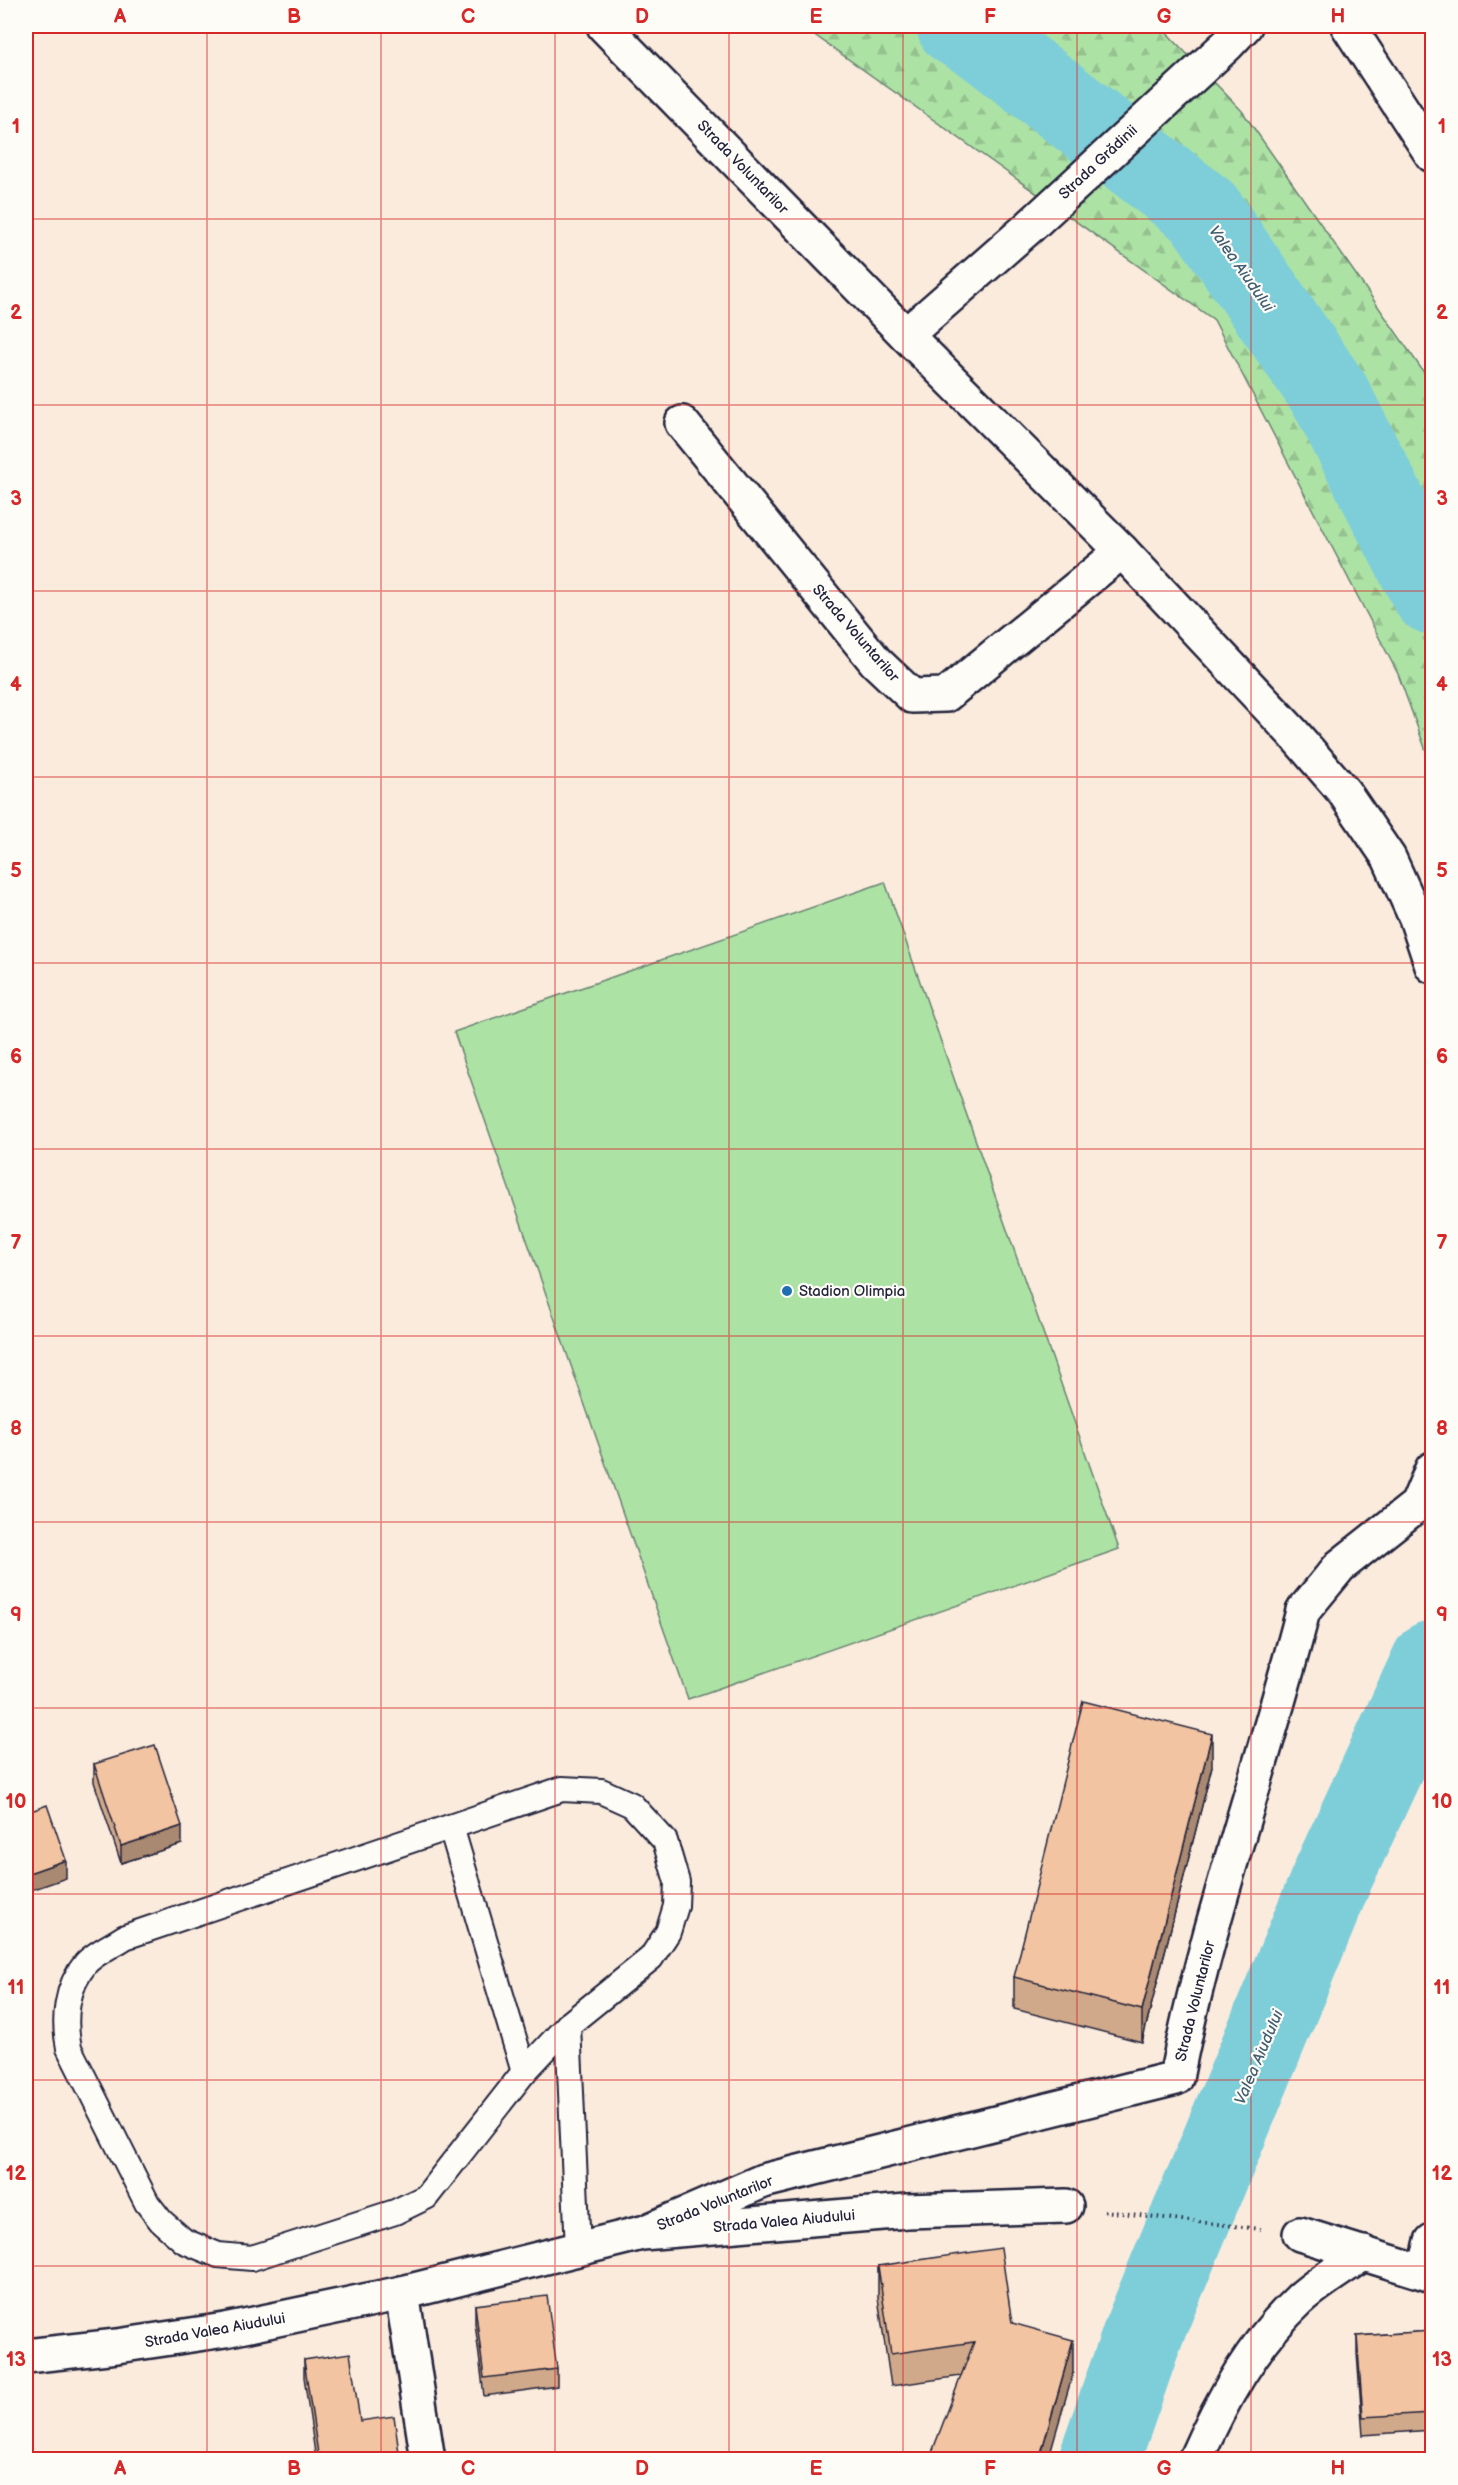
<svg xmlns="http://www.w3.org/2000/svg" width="1458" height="2485" viewBox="0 0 1458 2485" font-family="'Balsamiq Sans',sans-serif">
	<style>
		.forest { fill: url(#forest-firs); stroke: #688270; stroke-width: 1.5 }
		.pitch { fill: #ade2a5; stroke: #688270; stroke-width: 1.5 }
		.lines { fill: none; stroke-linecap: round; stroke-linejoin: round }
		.river { stroke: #7eceda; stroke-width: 81 }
		.service-casing { stroke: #22223b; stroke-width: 28 }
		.pedestrian-casing { stroke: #22223b; stroke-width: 38 }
		.minor-casing { stroke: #22223b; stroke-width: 38 }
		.path { stroke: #22223b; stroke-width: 4; stroke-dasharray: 1.5 4.5; stroke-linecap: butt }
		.service { stroke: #fdfcf7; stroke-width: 24 }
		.pedestrian { stroke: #fdfcf7; stroke-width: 33 }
		.minor { stroke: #fdfcf7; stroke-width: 33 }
		.wall { fill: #d0a98a; stroke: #22223b; stroke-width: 1.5 }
		.shaded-wall { fill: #a98971; stroke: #22223b; stroke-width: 1.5 }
		.building { fill: #f2c4a1; stroke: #22223b; stroke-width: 1.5 }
		.grid { fill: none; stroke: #d62828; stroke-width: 1.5; stroke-opacity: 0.55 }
		.poi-dot { fill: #1f6fb2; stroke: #fdfcf7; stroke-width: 2 }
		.labels { text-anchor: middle; stroke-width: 4.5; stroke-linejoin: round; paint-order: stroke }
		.street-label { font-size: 15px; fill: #22223b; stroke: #fdfcf7 }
		.poi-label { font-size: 15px; fill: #22223b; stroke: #fdfcf7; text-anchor: start }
		.water-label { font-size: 16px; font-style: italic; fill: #425e73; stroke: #fdfcf7 }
		.neatline { fill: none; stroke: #d62828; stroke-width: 2 }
		.grid-label { font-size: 20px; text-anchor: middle; font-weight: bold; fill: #d62828 }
	</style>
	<defs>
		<pattern id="forest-firs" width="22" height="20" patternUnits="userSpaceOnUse" patternTransform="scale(1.5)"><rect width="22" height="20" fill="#ade2a5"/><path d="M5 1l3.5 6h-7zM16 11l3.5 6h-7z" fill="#95c28f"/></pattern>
	</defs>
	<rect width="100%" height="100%" fill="#faebdd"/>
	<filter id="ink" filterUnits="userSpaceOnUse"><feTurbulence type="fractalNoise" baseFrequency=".0167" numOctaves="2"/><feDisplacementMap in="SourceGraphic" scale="12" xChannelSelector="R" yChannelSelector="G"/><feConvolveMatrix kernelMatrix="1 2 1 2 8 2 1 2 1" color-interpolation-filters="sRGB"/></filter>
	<g filter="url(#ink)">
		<!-- forest -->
		<polygon class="forest" points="802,26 1160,26 1242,111 1432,384 1432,767 1398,674 1214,320"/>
		<!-- pitch -->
		<polygon class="pitch" points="885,882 1119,1549 688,1699 454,1032"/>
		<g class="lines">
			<!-- river -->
			<g class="river">
				<polyline points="957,26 986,43 1204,212 1330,395 1432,594"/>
				<polyline points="1099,2460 1144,2331 1333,1875 1432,1661"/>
			</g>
			<defs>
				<g id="service">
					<path d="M562,1789l39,2 31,14 33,36 12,41 -1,24 -8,26 -17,26 -83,67 -44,47 -98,125 -31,15 -143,46 -34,-3 -34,-14 -23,-20 -14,-18 -78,-155c-6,-29 -3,-61 17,-85 9,-10 27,-18 39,-26z"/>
					<polyline points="451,1827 524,2072"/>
					<polyline points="568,2025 578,2250"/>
				</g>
				<path id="pedestrian" d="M650,2230l113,-49 413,-103c31,-158 87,-311 127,-467"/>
				<g id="minor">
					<polyline points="604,26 906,335 1122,551 1293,733 1344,792 1389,858 1416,918 1432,966"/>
					<polyline points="1348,26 1432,155"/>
					<polyline points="906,335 1027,229 1228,44 1245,26"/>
					<polyline points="682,423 876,662 912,696 946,695 1122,551"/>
					<polyline points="1303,1611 1340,1566 1417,1505 1432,1469"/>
					<polyline points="1300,2234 1432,2275"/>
					<polyline points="1425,2272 1432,2241"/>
					<polyline points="402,2293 428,2460"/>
					<polyline points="26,2356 117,2346 225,2330 402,2293 642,2233 907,2211 1066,2206"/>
					<path d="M1195,2460c26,-59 58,-117 105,-161 19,-17 43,-31 64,-46"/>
				</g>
			</defs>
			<!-- service casing -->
			<use href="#service" class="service-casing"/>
			<!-- pedestrian casing -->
			<use href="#pedestrian" class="pedestrian-casing"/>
			<!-- minor casing -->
			<use href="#minor" class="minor-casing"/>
			<!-- path -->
			<polyline class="path" points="1104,2211 1260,2229"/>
			<!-- service -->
			<use href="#service" class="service"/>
			<!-- pedestrian -->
			<use href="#pedestrian" class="pedestrian"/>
			<!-- minor -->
			<use href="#minor" class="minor"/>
		</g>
		<!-- wall -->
		<g class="wall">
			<polygon points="94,1764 182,1844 121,1863 94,1782"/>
			<polygon points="1212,1766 1142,2042 1014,2009 1014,1977"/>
			<polygon points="878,2266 1012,2323 1073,2373 961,2376 891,2386 878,2298"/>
			<polygon points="475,2305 557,2369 557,2386 484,2396 475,2323"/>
			<polygon points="1432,2331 1432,2430 1363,2435 1357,2353 1357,2336"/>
			<polygon points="304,2360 360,2421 400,2460 316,2460 304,2377"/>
		</g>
		<!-- shaded-wall -->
		<g class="shaded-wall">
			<polygon points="1212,1734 1212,1766 1142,2042 1142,2010"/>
			<polygon points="182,1826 182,1844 121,1863 121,1846"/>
			<polygon points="66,1860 66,1878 26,1892 26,1874"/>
			<polygon points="1073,2340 1073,2373 1048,2460 1039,2460"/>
		</g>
		<!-- building -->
		<g class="building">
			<polygon points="1083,1701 1212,1734 1142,2010 1014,1977"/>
			<polygon points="155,1745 182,1826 121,1846 94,1764"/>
			<polygon points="47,1805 66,1860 26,1874 26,1813"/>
			<polygon points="1001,2248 1012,2323 1073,2340 1039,2460 929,2460 974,2342 891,2354 878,2266"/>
			<polygon points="547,2296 557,2369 484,2378 475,2305"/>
			<polygon points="1432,2331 1432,2413 1363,2417 1357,2336"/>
			<polygon points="350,2353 360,2421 394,2416 400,2460 319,2460 304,2360"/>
		</g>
	</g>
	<!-- grid -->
	<path class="grid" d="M207,26v2434M381,26v2434M555,26v2434M729,26v2434M903,26v2434M1077,26v2434M1251,26v2434M26,219h1406M26,405h1406M26,591h1406M26,777h1406M26,963h1406M26,1149h1406M26,1336h1406M26,1522h1406M26,1708h1406M26,1894h1406M26,2080h1406M26,2266h1406"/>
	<!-- markers -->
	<circle class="poi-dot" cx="787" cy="1291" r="6"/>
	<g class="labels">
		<!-- street labels -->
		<g class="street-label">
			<text transform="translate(1098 162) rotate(-43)" y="5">Strada Grădinii</text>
			<text transform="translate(743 167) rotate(46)" y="5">Strada Voluntarilor</text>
			<text transform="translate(856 633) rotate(49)" y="5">Strada Voluntarilor</text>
			<text transform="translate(1195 2001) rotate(-76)" y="5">Strada Voluntarilor</text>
			<text transform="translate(715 2203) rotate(-22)" y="5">Strada Voluntarilor</text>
			<text transform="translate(784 2221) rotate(-5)" y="5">Strada Valea Aiudului</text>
			<text transform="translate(215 2330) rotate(-10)" y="5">Strada Valea Aiudului</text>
		</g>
		<!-- poi labels -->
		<g class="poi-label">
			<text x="799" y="1296">Stadion Olimpia</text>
		</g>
		<!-- water labels -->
		<g class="water-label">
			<text transform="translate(1242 268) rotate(55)" y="6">Valea Aiudului</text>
			<text transform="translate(1258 2057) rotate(-67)" y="6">Valea Aiudului</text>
		</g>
	</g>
	<!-- margin -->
	<rect width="1458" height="2485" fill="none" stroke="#fdfcf7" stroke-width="66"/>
	<rect x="33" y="33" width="1392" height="2419" class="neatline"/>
	<g class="grid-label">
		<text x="120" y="23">A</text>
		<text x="294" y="23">B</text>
		<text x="468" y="23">C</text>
		<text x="642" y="23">D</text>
		<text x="816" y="23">E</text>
		<text x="990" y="23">F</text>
		<text x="1164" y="23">G</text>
		<text x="1338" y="23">H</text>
		<text x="16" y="133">1</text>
		<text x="1442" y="133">1</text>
		<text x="16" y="319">2</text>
		<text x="1442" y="319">2</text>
		<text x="16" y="505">3</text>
		<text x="1442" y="505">3</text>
		<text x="16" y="691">4</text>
		<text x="1442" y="691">4</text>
		<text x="16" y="877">5</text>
		<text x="1442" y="877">5</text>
		<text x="16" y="1063">6</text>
		<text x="1442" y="1063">6</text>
		<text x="16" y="1249">7</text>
		<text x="1442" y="1249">7</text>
		<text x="16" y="1435">8</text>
		<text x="1442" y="1435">8</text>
		<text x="16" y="1621">9</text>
		<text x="1442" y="1621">9</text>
		<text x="16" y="1808">10</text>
		<text x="1442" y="1808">10</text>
		<text x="16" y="1994">11</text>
		<text x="1442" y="1994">11</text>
		<text x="16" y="2180">12</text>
		<text x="1442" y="2180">12</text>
		<text x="16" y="2366">13</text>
		<text x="1442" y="2366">13</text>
		<text x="120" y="2475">A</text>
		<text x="294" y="2475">B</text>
		<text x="468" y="2475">C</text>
		<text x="642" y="2475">D</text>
		<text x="816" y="2475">E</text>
		<text x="990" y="2475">F</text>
		<text x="1164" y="2475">G</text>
		<text x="1338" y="2475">H</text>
	</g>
</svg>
